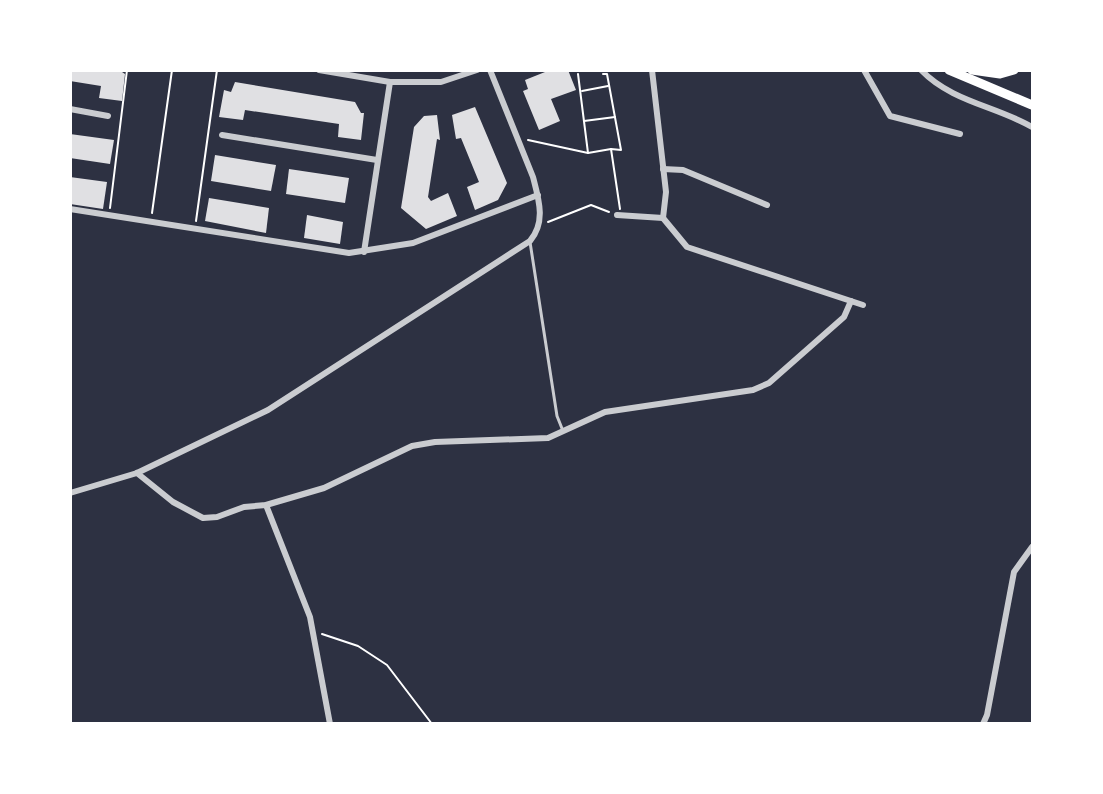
<svg xmlns="http://www.w3.org/2000/svg" width="1103" height="794" viewBox="0 0 1103 794" font-family="Poppins,sans-serif">
	<style>
		.building { fill: #e0e0e3 }
		.lines { fill: none; stroke-linecap: round; stroke-linejoin: round }
		.path { stroke: #fff; stroke-width: 2 }
		.service { stroke: #caccd0; stroke-width: 3 }
		.minor { stroke: #caccd0; stroke-width: 6 }
		.trunk { stroke: #fff; stroke-width: 9 }
	</style>
	<rect width="100%" height="100%" fill="#2d3142"/>
	<!-- building -->
	<g class="building">
		<polygon points="70,70 119,70 125,74 122,101 99,98 101,86 70,81"/>
		<polygon points="550,70 568,70 576,90 551,99 560,121 539,130 523,91 528,89 525,80"/>
		<polygon points="235,82 355,102 361,113 364,113 361,140 338,137 339,124 245,110 243,120 219,117 224,90 231,92"/>
		<polygon points="475,107 507,183 498,200 475,210 467,187 479,182 461,138 456,139 452,115"/>
		<polygon points="437,115 440,140 437,139 428,197 431,201 448,193 457,216 426,229 401,208 414,127 424,116"/>
		<polygon points="70,134 114,140 110,164 70,158"/>
		<polygon points="215,155 276,165 271,191 211,181"/>
		<polygon points="289,169 349,178 345,203 286,194"/>
		<polygon points="70,177 107,182 103,209 70,204"/>
		<polygon points="209,198 269,208 266,233 205,221"/>
		<polygon points="307,215 343,222 340,244 304,238"/>
	</g>
	<g class="lines">
		<!-- path -->
		<g class="path">
			<polyline points="578,74 588,153"/>
			<polyline points="582,91 608,86"/>
			<polyline points="584,121 615,117"/>
			<polyline points="528,140 588,153 611,149 621,150 607,74 603,74"/>
			<polyline points="611,149 620,209"/>
			<polyline points="110,208 127,70"/>
			<polyline points="152,213 172,70"/>
			<polyline points="196,221 217,70"/>
			<polyline points="548,222 591,205 609,212"/>
			<polyline points="322,634 358,646 387,665 432,724"/>
		</g>
		<!-- service -->
		<polyline class="service" points="530,242 557,416 563,431"/>
		<!-- minor -->
		<g class="minor">
			<polyline points="319,70 390,82 441,82 477,70"/>
			<polyline points="652,70 666,192 663,218"/>
			<polyline points="864,70 890,116 960,134"/>
			<path d="M921,70c31,32 75,36 111,57"/>
			<polyline points="70,109 108,116"/>
			<polyline points="222,135 377,160"/>
			<polyline points="663,169 683,170 767,205"/>
			<polyline points="70,209 349,253 413,243 538,195"/>
			<polyline points="617,215 663,218"/>
			<polyline points="663,218 687,247 863,305"/>
			<polyline points="364,252 390,82"/>
			<polyline points="137,473 173,502 203,518 217,517 244,507 266,505 324,488 412,446 435,442 548,438 605,412 753,390 769,383 844,317 851,301"/>
			<path d="M70,493l67,-20 131,-63 262,-169c16,-19 9,-41 3,-64l-43,-107"/>
			<polyline points="266,505 310,617 330,724"/>
			<polyline points="983,724 987,715 1014,572 1032,547"/>
		</g>
		<!-- trunk -->
		<g class="trunk">
			<polyline points="949,70 1032,105"/>
			<polyline points="972,70 1000,74 1014,70"/>
		</g>
	</g>
	<!-- border -->
	<rect width="1103" height="794" fill="none" stroke="#ffffff" stroke-width="144"/>
</svg>
